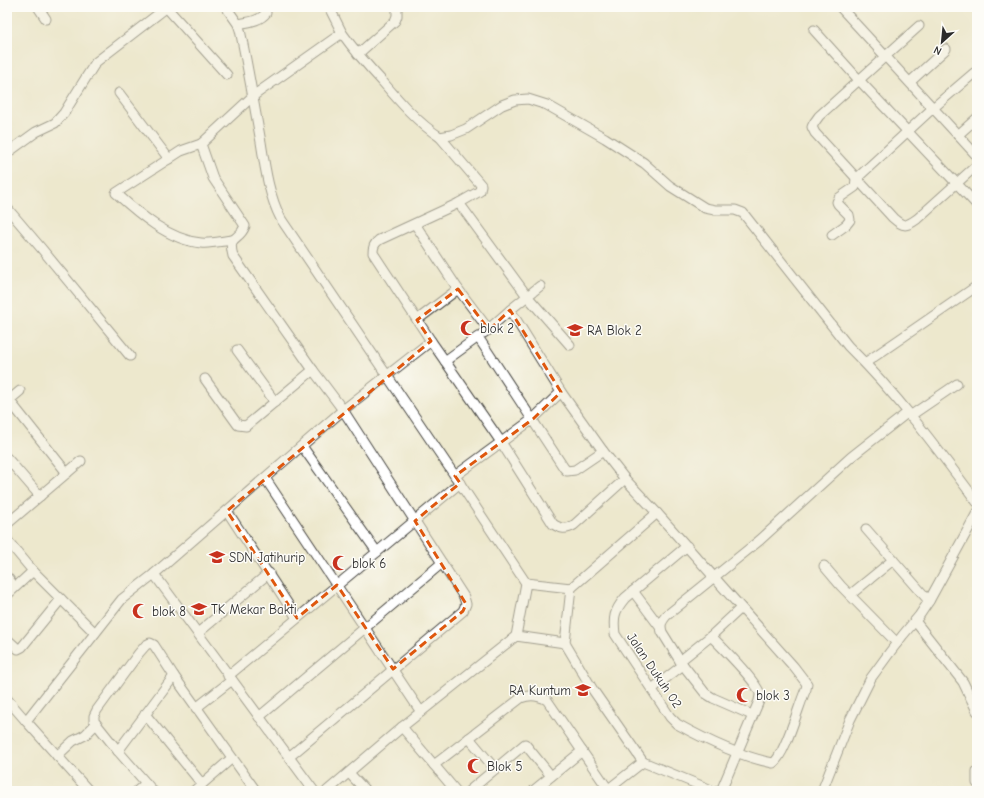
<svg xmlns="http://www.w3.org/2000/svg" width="984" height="798" viewBox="0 0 984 798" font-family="'Comic Neue',sans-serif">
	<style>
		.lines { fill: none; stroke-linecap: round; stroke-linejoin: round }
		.minor-casing { stroke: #484743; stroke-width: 11 }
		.minor { stroke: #fff; stroke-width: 9 }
		.marked { fill: none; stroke: #df570e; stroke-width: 3; stroke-dasharray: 8 5; stroke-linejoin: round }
		.labels { text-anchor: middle; stroke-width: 3; stroke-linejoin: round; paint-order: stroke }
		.poi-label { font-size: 13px; fill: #2b2b2b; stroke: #fdfcf7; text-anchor: start }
		.street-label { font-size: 13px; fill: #2b2b2b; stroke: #fdfcf7 }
	</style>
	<rect width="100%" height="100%" fill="#fdfcf7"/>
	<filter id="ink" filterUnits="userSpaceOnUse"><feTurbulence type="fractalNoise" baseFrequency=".025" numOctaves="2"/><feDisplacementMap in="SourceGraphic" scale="8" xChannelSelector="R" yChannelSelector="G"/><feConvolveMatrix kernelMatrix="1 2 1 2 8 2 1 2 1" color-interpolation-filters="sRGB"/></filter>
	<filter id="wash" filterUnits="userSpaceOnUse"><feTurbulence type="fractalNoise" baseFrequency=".012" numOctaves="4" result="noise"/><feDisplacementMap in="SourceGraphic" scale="16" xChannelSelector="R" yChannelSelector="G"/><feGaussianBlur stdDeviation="0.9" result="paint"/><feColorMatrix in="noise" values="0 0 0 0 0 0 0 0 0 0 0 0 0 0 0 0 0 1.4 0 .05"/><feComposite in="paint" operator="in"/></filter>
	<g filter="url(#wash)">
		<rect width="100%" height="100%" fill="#ede8cd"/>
	</g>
	<g filter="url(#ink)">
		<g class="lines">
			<defs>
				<g id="minor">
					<polyline points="38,7 46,19"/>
					<polyline points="166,7 227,75"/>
					<path d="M226,7l12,17 2,6c8,37 14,75 21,112 4,26 8,54 20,77l174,257 71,107"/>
					<polyline points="329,7 342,33"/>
					<polyline points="841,8 933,108 974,73"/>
					<path d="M238,24c10,-2 22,-3 28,-11l-1,-6"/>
					<path d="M919,26l-100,90 -5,7 -2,4 3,6 78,85c10,9 13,9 24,1l60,-54"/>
					<polyline points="814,30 859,80 977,205"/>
					<polyline points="358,54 395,21 397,16 397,7"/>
					<polyline points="910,82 946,49"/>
					<polyline points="119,93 169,159"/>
					<polyline points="958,135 977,118"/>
					<path d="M201,144l-20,7 -65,42c23,21 53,47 85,50 10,1 21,-2 31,-3"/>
					<polyline points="7,153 36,132 55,123 64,113 87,76 96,62 166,8"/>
					<polyline points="459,203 527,296 570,345"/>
					<polyline points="7,208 41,248 130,356"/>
					<polyline points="415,224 458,289 489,330"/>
					<polyline points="832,235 846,225 850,220 849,215 838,204 837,202 839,198 855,187 856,179 933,108 977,156"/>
					<polyline points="540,286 510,310 561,392 603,451 625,479 657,513"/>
					<polyline points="417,320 458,289"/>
					<polyline points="484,333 510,310"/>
					<polyline points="431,341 445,361 478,337 564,468 567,471 575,470 603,451"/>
					<polyline points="237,350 275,402"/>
					<path d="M445,361l56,81 52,82c8,5 13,6 21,1l51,-46"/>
					<polyline points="865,363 977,286"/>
					<path d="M313,370l-80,-114c-6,-22 6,-14 12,-30l-32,-48 -12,-34 52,-48 89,-63c12,17 26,33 40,48 17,20 36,42 58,56l11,-2 15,-6 36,-24 13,-5 13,-1 19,6 58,33 39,25 26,23 35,22 10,2h20l8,3 105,133c48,47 89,102 129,156"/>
					<polyline points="205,379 238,425 246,426 313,370 343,410 464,597 466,604 463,611 289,757"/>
					<polyline points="9,400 67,473"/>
					<polyline points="7,402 20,391"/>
					<polyline points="910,416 957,384"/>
					<polyline points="302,446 377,552"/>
					<polyline points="7,458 40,496"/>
					<polyline points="455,476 533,419 561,392"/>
					<polyline points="265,478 421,712"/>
					<polyline points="227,511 297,618"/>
					<polyline points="7,524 81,461"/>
					<polyline points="866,529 929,601"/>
					<polyline points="7,540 33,571 95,633"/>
					<polyline points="824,566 841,586 897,643"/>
					<polyline points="154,574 314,791"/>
					<polyline points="7,577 15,587"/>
					<polyline points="633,591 660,627"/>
					<polyline points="7,595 33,571"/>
					<polyline points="850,595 893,560"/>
					<polyline points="915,621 963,682 977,711"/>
					<polyline points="198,633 269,573"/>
					<polyline points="516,636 526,583 571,588"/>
					<polyline points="711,636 741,608"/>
					<polyline points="7,639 18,649 22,647 61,599"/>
					<path d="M565,643l6,-55 86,-75 137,154 13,17 -1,5c-7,15 -21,67 -33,74 -31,-6 -69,-24 -96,-39l-7,-7 -55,-83c-2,-16 -1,-23 10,-36l62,-52"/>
					<polyline points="680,661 705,693 713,698 752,715"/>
					<polyline points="228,676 460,483"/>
					<polyline points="652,689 683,665"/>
					<polyline points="7,699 26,721"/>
					<polyline points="196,708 232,680"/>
					<polyline points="145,714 202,784"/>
					<polyline points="259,717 442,563"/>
					<polyline points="469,738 495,769"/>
					<polyline points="118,751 174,676"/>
					<polyline points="57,756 73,741 85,735 96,724"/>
					<path d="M434,765l87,-67c9,-4 17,-3 26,2l61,89"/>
					<polyline points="977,771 977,783"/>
					<polyline points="349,773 366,791"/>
					<path d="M89,791l-63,-70 96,-122 32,-25 189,-164 88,-69 -58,-88c0,-6 1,-9 6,-13l80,-37 21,-12 1,-6 -41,-48"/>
					<polyline points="137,791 146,783"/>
					<polyline points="153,791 118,751 94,721 94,716 97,710 139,653 146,645 150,643 154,645 174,676 256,791"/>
					<polyline points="194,791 232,758"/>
					<polyline points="327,791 402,727"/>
					<polyline points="456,791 402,727 516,636 565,643 593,690 643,762"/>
					<polyline points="469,791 525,744 551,776"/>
					<polyline points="533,791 582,751"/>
					<polyline points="606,791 643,762 714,791"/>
					<path d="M721,791l38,-90c0,-2 1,-4 1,-6 0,-10 -40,-50 -49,-59l-31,25 -18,-29c-2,-7 -1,-10 4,-16l94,-76 91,-83 56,-44"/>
					<polyline points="822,791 850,720 871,678 890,652 903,635 919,616 929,601 977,513"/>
				</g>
			</defs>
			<!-- minor casing -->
			<use href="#minor" class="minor-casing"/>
			<!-- minor -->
			<use href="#minor" class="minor"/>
		</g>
	</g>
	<!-- marked area -->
	<path d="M0 0H984V798H0ZM458,289l31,41 21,-20 51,82 -28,27 -78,57 5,7 -45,38 51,83 -3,7 -70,58 -56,-84 -40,33 -70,-107 204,-170 -14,-21z" fill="#ede8cd" fill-opacity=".55" fill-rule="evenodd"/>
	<path class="marked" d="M458,289l31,41 21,-20 51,82 -28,27 -78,57 5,7 -45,38 51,83 -3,7 -70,58 -56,-84 -40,33 -70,-107 204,-170 -14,-21z"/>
	<!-- icons -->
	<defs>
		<symbol id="mosque-bare" viewBox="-9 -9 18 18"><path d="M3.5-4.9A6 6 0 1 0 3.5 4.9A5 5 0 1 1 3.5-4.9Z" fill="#c8321e" stroke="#fdfcf7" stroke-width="2.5" paint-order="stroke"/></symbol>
		<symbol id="school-bare" viewBox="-9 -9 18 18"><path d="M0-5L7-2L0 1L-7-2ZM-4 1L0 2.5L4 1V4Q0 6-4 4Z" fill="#c8321e" stroke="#fdfcf7" stroke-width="2.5" paint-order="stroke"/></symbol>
	</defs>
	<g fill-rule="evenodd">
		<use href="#mosque-bare" x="457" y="317" width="22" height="22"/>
		<use href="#school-bare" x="564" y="319" width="22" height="22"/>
		<use href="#school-bare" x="206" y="546" width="22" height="22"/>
		<use href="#mosque-bare" x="329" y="552" width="22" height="22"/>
		<use href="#school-bare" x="188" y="598" width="22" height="22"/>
		<use href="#mosque-bare" x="129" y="600" width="22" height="22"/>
		<use href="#school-bare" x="572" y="679" width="22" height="22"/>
		<use href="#mosque-bare" x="733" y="684" width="22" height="22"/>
		<use href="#mosque-bare" x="464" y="755" width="22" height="22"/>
	</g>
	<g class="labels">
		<!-- poi labels -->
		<g class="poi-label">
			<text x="480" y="333">blok 2</text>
			<text x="587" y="335">RA Blok 2</text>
			<text x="229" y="562">SDN Jatihurip</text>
			<text x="352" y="568">blok 6</text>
			<text x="211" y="614">TK Mekar Bakti</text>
			<text x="152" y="616">blok 8</text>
			<text x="571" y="695" text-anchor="end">RA Kuntum</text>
			<text x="756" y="700">blok 3</text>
			<text x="487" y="771">Blok 5</text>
		</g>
		<!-- street labels -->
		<g class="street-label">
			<text transform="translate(655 670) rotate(56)" y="5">Jalan Dukuh 02</text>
		</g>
	</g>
	<!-- margin -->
	<rect width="984" height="798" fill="none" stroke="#fdfcf7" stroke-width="24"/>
	<!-- north arrow -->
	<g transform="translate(942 42) rotate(207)" stroke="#fdfcf7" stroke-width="3" paint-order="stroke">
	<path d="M0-3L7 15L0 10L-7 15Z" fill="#2b2b2b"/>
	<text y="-6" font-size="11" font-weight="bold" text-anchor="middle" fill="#2b2b2b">N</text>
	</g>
</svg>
